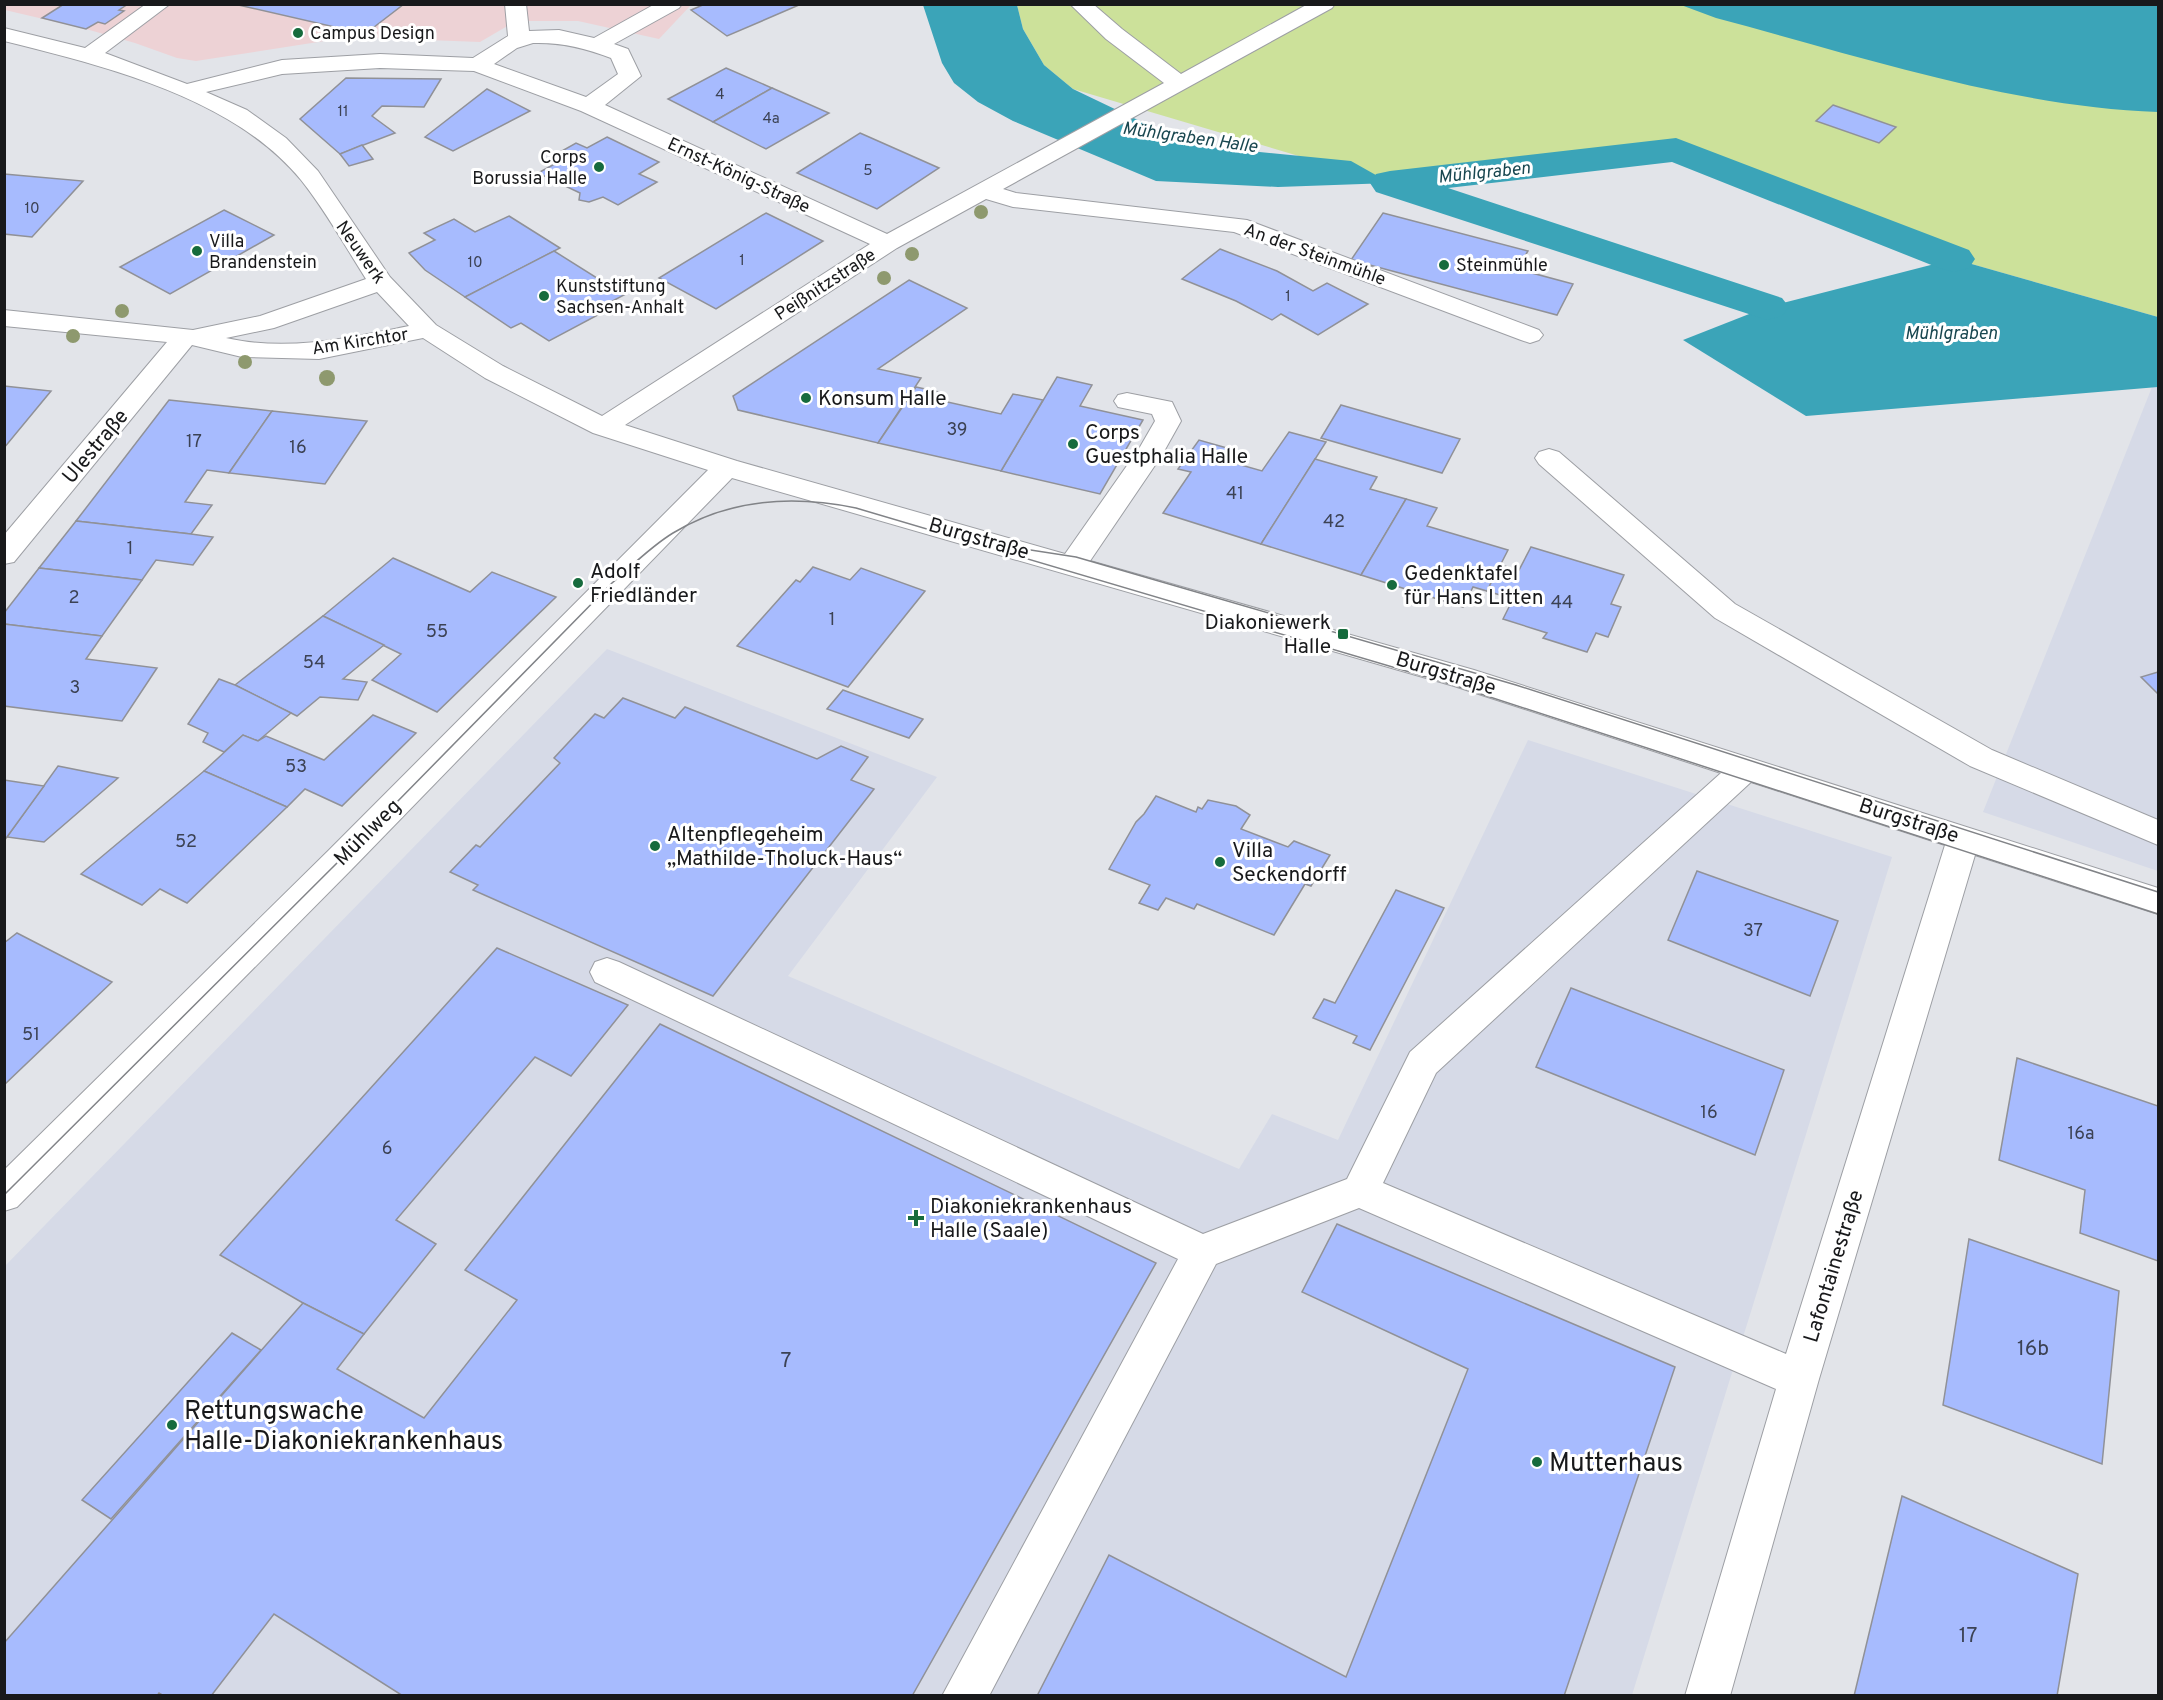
<svg xmlns="http://www.w3.org/2000/svg" width="2163" height="1700" viewBox="0 0 2163 1700" font-family="Overpass,sans-serif">
	<style>
		.built { fill: #d6dae7 }
		.education { fill: #edd2d5 }
		.green { fill: #cce19a }
		.water { fill: #3ba4b8 }
		.lines { fill: none; stroke-linecap: round; stroke-linejoin: round }
		.canal { fill: #3ba4b8; fill-rule: evenodd }
		.building { fill: #a7bbfe; stroke: #909197; stroke-width: 1.5 }
		.minor-casing { stroke: #9d9fa4; stroke-width: 2 }
		.minor { fill: #fff; fill-rule: evenodd }
		.tram { stroke: #818387; stroke-width: 1.5 }
		.tree { fill: #8e996e }
		.poi-dot { fill: #166b3d; stroke: #fff; stroke-width: 2 }
		.labels { text-anchor: middle; stroke-width: 6; stroke-linejoin: round; paint-order: stroke }
		.far-number-label { font-size: 15px; fill: #3c4254 }
		.far-poi-label { font-size: 18px; fill: #18191b; stroke: #fff; text-anchor: start }
		.far-water-label { font-size: 18px; font-style: italic; fill: #194750; stroke: #fff }
		.far-street-label { font-size: 18px; fill: #18191b; stroke: #fff }
		.number-label { font-size: 18px; fill: #3c4254 }
		.poi-label { font-size: 21px; fill: #18191b; stroke: #fff; text-anchor: start }
		.street-label { font-size: 21px; fill: #18191b; stroke: #fff }
		.near-number-label { font-size: 21px; fill: #3c4254 }
		.near-poi-label { font-size: 26px; fill: #18191b; stroke: #fff; text-anchor: start }
	</style>
	<rect width="100%" height="100%" fill="#e2e4e9"/>
	<!-- built -->
	<g class="built">
		<polygon points="2152,387 2158,387 2158,871 1983,812"/>
		<polygon points="607,649 937,777 788,976 1239,1169 1272,1114 1338,1140 1528,740 1892,857 1632,1695 5,1696 5,1266"/>
	</g>
	<!-- education -->
	<polygon class="education" points="5,4 691,5 659,39 578,21 516,21 480,42 350,37 196,61 177,58 135,43 86,29 5,10"/>
	<!-- green -->
	<polygon class="green" points="1017,5 2158,5 2158,317 1954,259 1676,150 1390,183 1073,89 1044,65 1023,29"/>
	<!-- water -->
	<g class="water">
		<polygon points="923,5 1017,5 1023,29 1044,65 1073,89 1190,145 1351,161 1390,183 1278,187 1156,181 1013,121 978,102 954,83 942,63"/>
		<path d="M1681,5h477v107c-147,-5 -299,-56 -442,-94z"/>
		<polygon points="1954,259 2158,317 2158,387 1806,416 1683,340 1767,307"/>
	</g>
	<g class="lines">
		<!-- canal -->
		<polygon class="canal" points="1676,138 1969,250 1975,259 1969,268 1954,272 1939,268 1672,162 1448,188 1782,298 1789,307 1782,316 1767,320 1376,192 1370,183 1376,174 1390,171"/>
	</g>
	<!-- building -->
	<g class="building">
		<polygon points="64,4 128,4 119,10 124,11 105,24 98,22 86,29 42,18"/>
		<polygon points="234,4 404,4 365,34"/>
		<polygon points="705,4 798,4 799,5 727,36 691,10"/>
		<polygon points="726,68 772,88 713,122 668,99"/>
		<polygon points="346,78 441,79 424,107 382,106 372,116 395,133 340,154 300,119"/>
		<polygon points="772,88 829,113 766,149 713,122"/>
		<polygon points="487,89 530,111 453,151 425,137"/>
		<polygon points="1833,105 1896,127 1879,143 1816,121"/>
		<polygon points="860,133 939,168 877,209 797,173"/>
		<polygon points="607,137 659,162 639,174 657,182 618,205 603,197 589,202 579,200 580,193 538,173 562,160 553,156 576,143 587,148"/>
		<polygon points="362,145 373,159 349,166 340,154"/>
		<polygon points="4,174 83,181 32,237 4,234"/>
		<polygon points="224,210 274,235 170,294 120,267"/>
		<polygon points="766,213 823,241 716,309 659,278"/>
		<polygon points="1383,213 1528,251 1517,269 1573,284 1557,315 1351,260"/>
		<polygon points="509,216 560,248 465,297 425,270 409,253 435,240 424,233 454,219 475,232"/>
		<polygon points="1220,249 1277,271 1313,291 1327,283 1368,304 1318,335 1281,314 1272,320 1236,301 1182,279"/>
		<polygon points="554,251 624,295 603,306 609,309 549,341 521,323 511,328 465,297"/>
		<polygon points="909,280 967,308 878,369 921,378 878,443 738,410 733,396"/>
		<polygon points="1057,377 1092,385 1080,406 1143,420 1100,494 1001,471"/>
		<polygon points="4,386 51,391 4,448"/>
		<polygon points="916,387 939,392 934,399 1001,414 1013,394 1043,400 1001,471 878,443"/>
		<polygon points="169,400 272,411 229,473 207,470 185,502 212,505 191,534 76,521"/>
		<polygon points="1341,405 1460,439 1442,473 1321,438"/>
		<polygon points="272,411 367,421 325,484 229,473"/>
		<polygon points="1289,432 1326,442 1261,544 1163,513 1191,472 1178,469 1199,440 1234,450 1227,461 1262,471"/>
		<polygon points="1315,459 1377,477 1370,489 1406,499 1361,575 1261,544"/>
		<polygon points="1406,499 1437,508 1427,526 1508,550 1487,591 1473,587 1463,607 1361,575"/>
		<polygon points="76,521 191,534 213,537 193,565 156,560 142,580 39,568"/>
		<polygon points="1531,547 1624,575 1611,604 1621,607 1608,637 1596,633 1587,652 1543,638 1547,633 1503,619 1513,599 1487,591 1500,565 1519,570"/>
		<polygon points="393,558 470,592 492,572 556,597 437,712 372,680 401,654 323,616"/>
		<polygon points="813,567 850,580 861,568 925,591 848,687 737,646 796,580 800,582"/>
		<polygon points="39,568 142,580 102,636 4,624 4,613"/>
		<polygon points="323,616 384,645 343,679 367,682 358,700 320,697 297,716 235,685"/>
		<polygon points="4,624 102,636 86,659 157,668 122,721 4,706"/>
		<polygon points="2158,672 2158,694 2141,677"/>
		<polygon points="219,679 235,685 291,713 258,741 243,735 224,752 203,742 208,733 188,724"/>
		<polygon points="843,690 923,719 909,738 827,709"/>
		<polygon points="623,698 675,718 685,707 817,759 841,746 868,757 851,780 874,789 713,996 473,890 478,885 450,872 476,845 480,847 560,763 554,758 595,714 604,718"/>
		<polygon points="373,715 416,733 342,806 305,789 287,807 204,771 243,735 258,741 266,736 324,760"/>
		<polygon points="58,766 118,778 44,842 7,837"/>
		<polygon points="204,771 287,807 187,903 160,889 142,905 81,874"/>
		<polygon points="4,780 44,786 4,841"/>
		<polygon points="1156,796 1196,812 1198,807 1202,809 1208,800 1236,806 1250,815 1241,829 1288,847 1294,841 1330,855 1311,886 1305,884 1274,935 1197,904 1194,909 1166,898 1158,910 1139,903 1150,885 1109,869 1136,822 1144,814"/>
		<polygon points="1697,871 1838,921 1810,996 1668,940"/>
		<polygon points="1396,890 1444,908 1370,1050 1353,1043 1357,1036 1313,1018 1324,999 1335,1003"/>
		<polygon points="17,933 112,982 4,1085 4,943"/>
		<polygon points="497,948 628,1005 571,1076 535,1057 396,1220 436,1244 364,1334 303,1303 220,1255"/>
		<polygon points="1571,988 1784,1070 1755,1155 1536,1067"/>
		<polygon points="660,1024 1156,1263 912,1696 403,1696 274,1614 211,1696 164,1696 159,1693 157,1696 4,1696 4,1643 303,1303 364,1334 337,1369 424,1418 517,1300 465,1270"/>
		<polygon points="2017,1058 2158,1106 2158,1261 2080,1233 2085,1190 1999,1160"/>
		<polygon points="1337,1224 1675,1367 1564,1696 1037,1696 1109,1555 1346,1677 1468,1369 1302,1292"/>
		<polygon points="1969,1239 2119,1291 2102,1464 1943,1405"/>
		<polygon points="232,1333 261,1350 111,1519 82,1500"/>
		<polygon points="1902,1496 2078,1574 2057,1696 1854,1696"/>
	</g>
	<g class="lines">
		<defs>
			<g id="minor">
				<path d="M146,4h24l-65,49 82,31 95,-24 98,-6 93,4 35,-22 -3,-32h21l3,27 30,-1 35,8 61,-34h27l-3,4 -65,36 14,5 13,27 -36,29 282,129 277,-151 -58,-44 -36,-35h23l29,25 59,45 127,-70h27l-3,4 -329,181 13,4 231,27 292,110 4,5 -4,5 -9,3 -9,-3 -287,-108 -221,-25 -27,-8 -89,49 -272,177 112,36 328,93 75,-107 15,-26 -3,-7 -34,-7 -4,-6 4,-6 9,-2 45,9 9,19 -19,34 -72,106 384,109 684,218v26l-183,-59 -156,524 -89,317h-45l91,-307 -417,-181 -143,56 -227,432h-47l236,-437 -583,-277 -5,-10 5,-10 12,-4 12,4 584,272 144,-55 63,-127 311,-279 -267,-87 -722,-208 -380,391 -335,338 -13,4v-41l324,-319 380,-381 -115,-37 -108,-55 -62,-40 -104,21 -77,-2 -50,-12 -178,217 -10,2v-29l163,-193 -163,-16v-16l189,20 67,-14 106,-37c-21,-33 -41,-69 -65,-99 -68,-83 -197,-114 -297,-139v-13l81,20zM533,43c28,-1 52,5 78,15l7,16 -32,23 -92,-33 23,-16zM380,68l94,3 107,40 289,133 -268,172 -99,-50 -67,-41 -46,-48 -72,-106 -32,-33 -39,-28 -41,-18 76,-18zM377,292l32,34c-61,12 -121,26 -183,12l48,-10zM1751,782l194,63 -159,509 -403,-171 53,-110z"/>
				<polygon points="1549,449 1559,452 1735,604 1992,750 2158,820 2158,845 1970,766 1715,618 1539,464 1535,458 1539,452"/>
			</g>
		</defs>
		<!-- minor casing -->
		<use href="#minor" class="minor-casing"/>
		<!-- minor -->
		<use href="#minor" class="minor"/>
		<!-- tram -->
		<g class="tram">
			<polyline points="1004,546 1076,557 1516,685 2158,892"/>
			<path d="M4,1195l336,-335 272,-277c20,-17 38,-36 61,-50 56,-34 120,-38 183,-25l594,176 708,230"/>
		</g>
	</g>
	<!-- trees -->
	<g class="tree">
		<circle cx="981" cy="212" r="7"/>
		<circle cx="912" cy="254" r="7"/>
		<circle cx="884" cy="278" r="7"/>
		<circle cx="122" cy="311" r="7"/>
		<circle cx="73" cy="336" r="7"/>
		<circle cx="245" cy="362" r="7"/>
		<circle cx="327" cy="378" r="8"/>
	</g>
	<!-- markers -->
	<g class="poi-dot">
		<circle cx="298" cy="33" r="6"/>
		<circle cx="599" cy="167" r="6"/>
		<circle cx="197" cy="251" r="6"/>
		<circle cx="1444" cy="265" r="6"/>
		<circle cx="544" cy="296" r="6"/>
		<circle cx="806" cy="398" r="6"/>
		<circle cx="1073" cy="444" r="6"/>
		<circle cx="578" cy="583" r="6"/>
		<circle cx="1392" cy="585" r="6"/>
		<rect x="1337" y="628" width="12" height="12" rx="3"/>
		<circle cx="655" cy="846" r="6"/>
		<circle cx="1220" cy="862" r="6"/>
		<path d="M913 1209h6v6h6v6h-6v6h-6v-6h-6v-6h6z"/>
		<circle cx="172" cy="1425" r="6"/>
		<circle cx="1537" cy="1462" r="6"/>
	</g>
	<g class="labels">
		<!-- far-number labels -->
		<g class="far-number-label">
			<text x="720" y="99">4</text>
			<text x="343" y="116">11</text>
			<text x="771" y="123">4a</text>
			<text x="868" y="175">5</text>
			<text x="32" y="213">10</text>
			<text x="742" y="265">1</text>
			<text x="475" y="267">10</text>
			<text x="1288" y="301">1</text>
		</g>
		<!-- far-poi labels -->
		<g class="far-poi-label">
			<text x="310" y="39">Campus Design</text>
			<text x="587" y="163" text-anchor="end">Corps<tspan x="587" dy="21">Borussia Halle</tspan></text>
			<text x="209" y="247">Villa<tspan x="209" dy="21">Brandenstein</tspan></text>
			<text x="1456" y="271">Steinmühle</text>
			<text x="556" y="292">Kunststiftung<tspan x="556" dy="21">Sachsen-Anhalt</tspan></text>
		</g>
		<!-- far-water labels -->
		<g class="far-water-label">
			<text transform="translate(1190 137) rotate(8)" y="6">Mühlgraben Halle</text>
			<text transform="translate(1484 172) rotate(-6)" y="6">Mühlgraben</text>
			<text x="1951" y="339">Mühlgraben</text>
		</g>
		<!-- far-street labels -->
		<g class="far-street-label">
			<text transform="translate(739 175) rotate(25)" y="6">Ernst-König-Straße</text>
			<text transform="translate(361 252) rotate(55)" y="6">Neuwerk</text>
			<text transform="translate(1315 254) rotate(20)" y="6">An der Steinmühle</text>
			<text transform="translate(825 284) rotate(-33)" y="6">Peißnitzstraße</text>
			<text transform="translate(360 341) rotate(-9)" y="6">Am Kirchtor</text>
		</g>
		<!-- number labels -->
		<g class="number-label">
			<text x="957" y="435">39</text>
			<text x="194" y="447">17</text>
			<text x="298" y="453">16</text>
			<text x="1235" y="499">41</text>
			<text x="1334" y="527">42</text>
			<text x="130" y="554">1</text>
			<text x="74" y="603">2</text>
			<text x="1562" y="608">44</text>
			<text x="832" y="625">1</text>
			<text x="437" y="637">55</text>
			<text x="314" y="668">54</text>
			<text x="75" y="693">3</text>
			<text x="296" y="772">53</text>
			<text x="186" y="847">52</text>
			<text x="1753" y="936">37</text>
			<text x="31" y="1040">51</text>
			<text x="1709" y="1118">16</text>
			<text x="2081" y="1139">16a</text>
			<text x="387" y="1154">6</text>
		</g>
		<!-- poi labels -->
		<g class="poi-label">
			<text x="818" y="405">Konsum Halle</text>
			<text x="1085" y="439">Corps<tspan x="1085" dy="24">Guestphalia Halle</tspan></text>
			<text x="590" y="578">Adolf<tspan x="590" dy="24">Friedländer</tspan></text>
			<text x="1404" y="580">Gedenktafel<tspan x="1404" dy="24">für Hans Litten</tspan></text>
			<text x="1331" y="629" text-anchor="end">Diakoniewerk<tspan x="1331" dy="24">Halle</tspan></text>
			<text x="667" y="841">Altenpflegeheim<tspan x="667" dy="24">„Mathilde-Tholuck-Haus“</tspan></text>
			<text x="1232" y="857">Villa<tspan x="1232" dy="24">Seckendorff</tspan></text>
			<text x="930" y="1213">Diakoniekrankenhaus<tspan x="930" dy="24">Halle (Saale)</tspan></text>
		</g>
		<!-- street labels -->
		<g class="street-label">
			<text transform="translate(95 446) rotate(-50)" y="7">Ulestraße</text>
			<text transform="translate(979 538) rotate(16)" y="7">Burgstraße</text>
			<text transform="translate(1446 673) rotate(17)" y="7">Burgstraße</text>
			<text transform="translate(1909 820) rotate(18)" y="7">Burgstraße</text>
			<text transform="translate(367 832) rotate(-45)" y="7">Mühlweg</text>
			<text transform="translate(1833 1266) rotate(-73)" y="7">Lafontainestraße</text>
		</g>
		<!-- near-number labels -->
		<g class="near-number-label">
			<text x="2033" y="1355">16b</text>
			<text x="786" y="1367">7</text>
			<text x="1968" y="1642">17</text>
		</g>
		<!-- near-poi labels -->
		<g class="near-poi-label">
			<text x="184" y="1419">Rettungswache<tspan x="184" dy="30">Halle-Diakoniekrankenhaus</tspan></text>
			<text x="1549" y="1471">Mutterhaus</text>
		</g>
	</g>
	<!-- border -->
	<rect width="2163" height="1700" fill="none" stroke="#18191b" stroke-width="12"/>
</svg>
